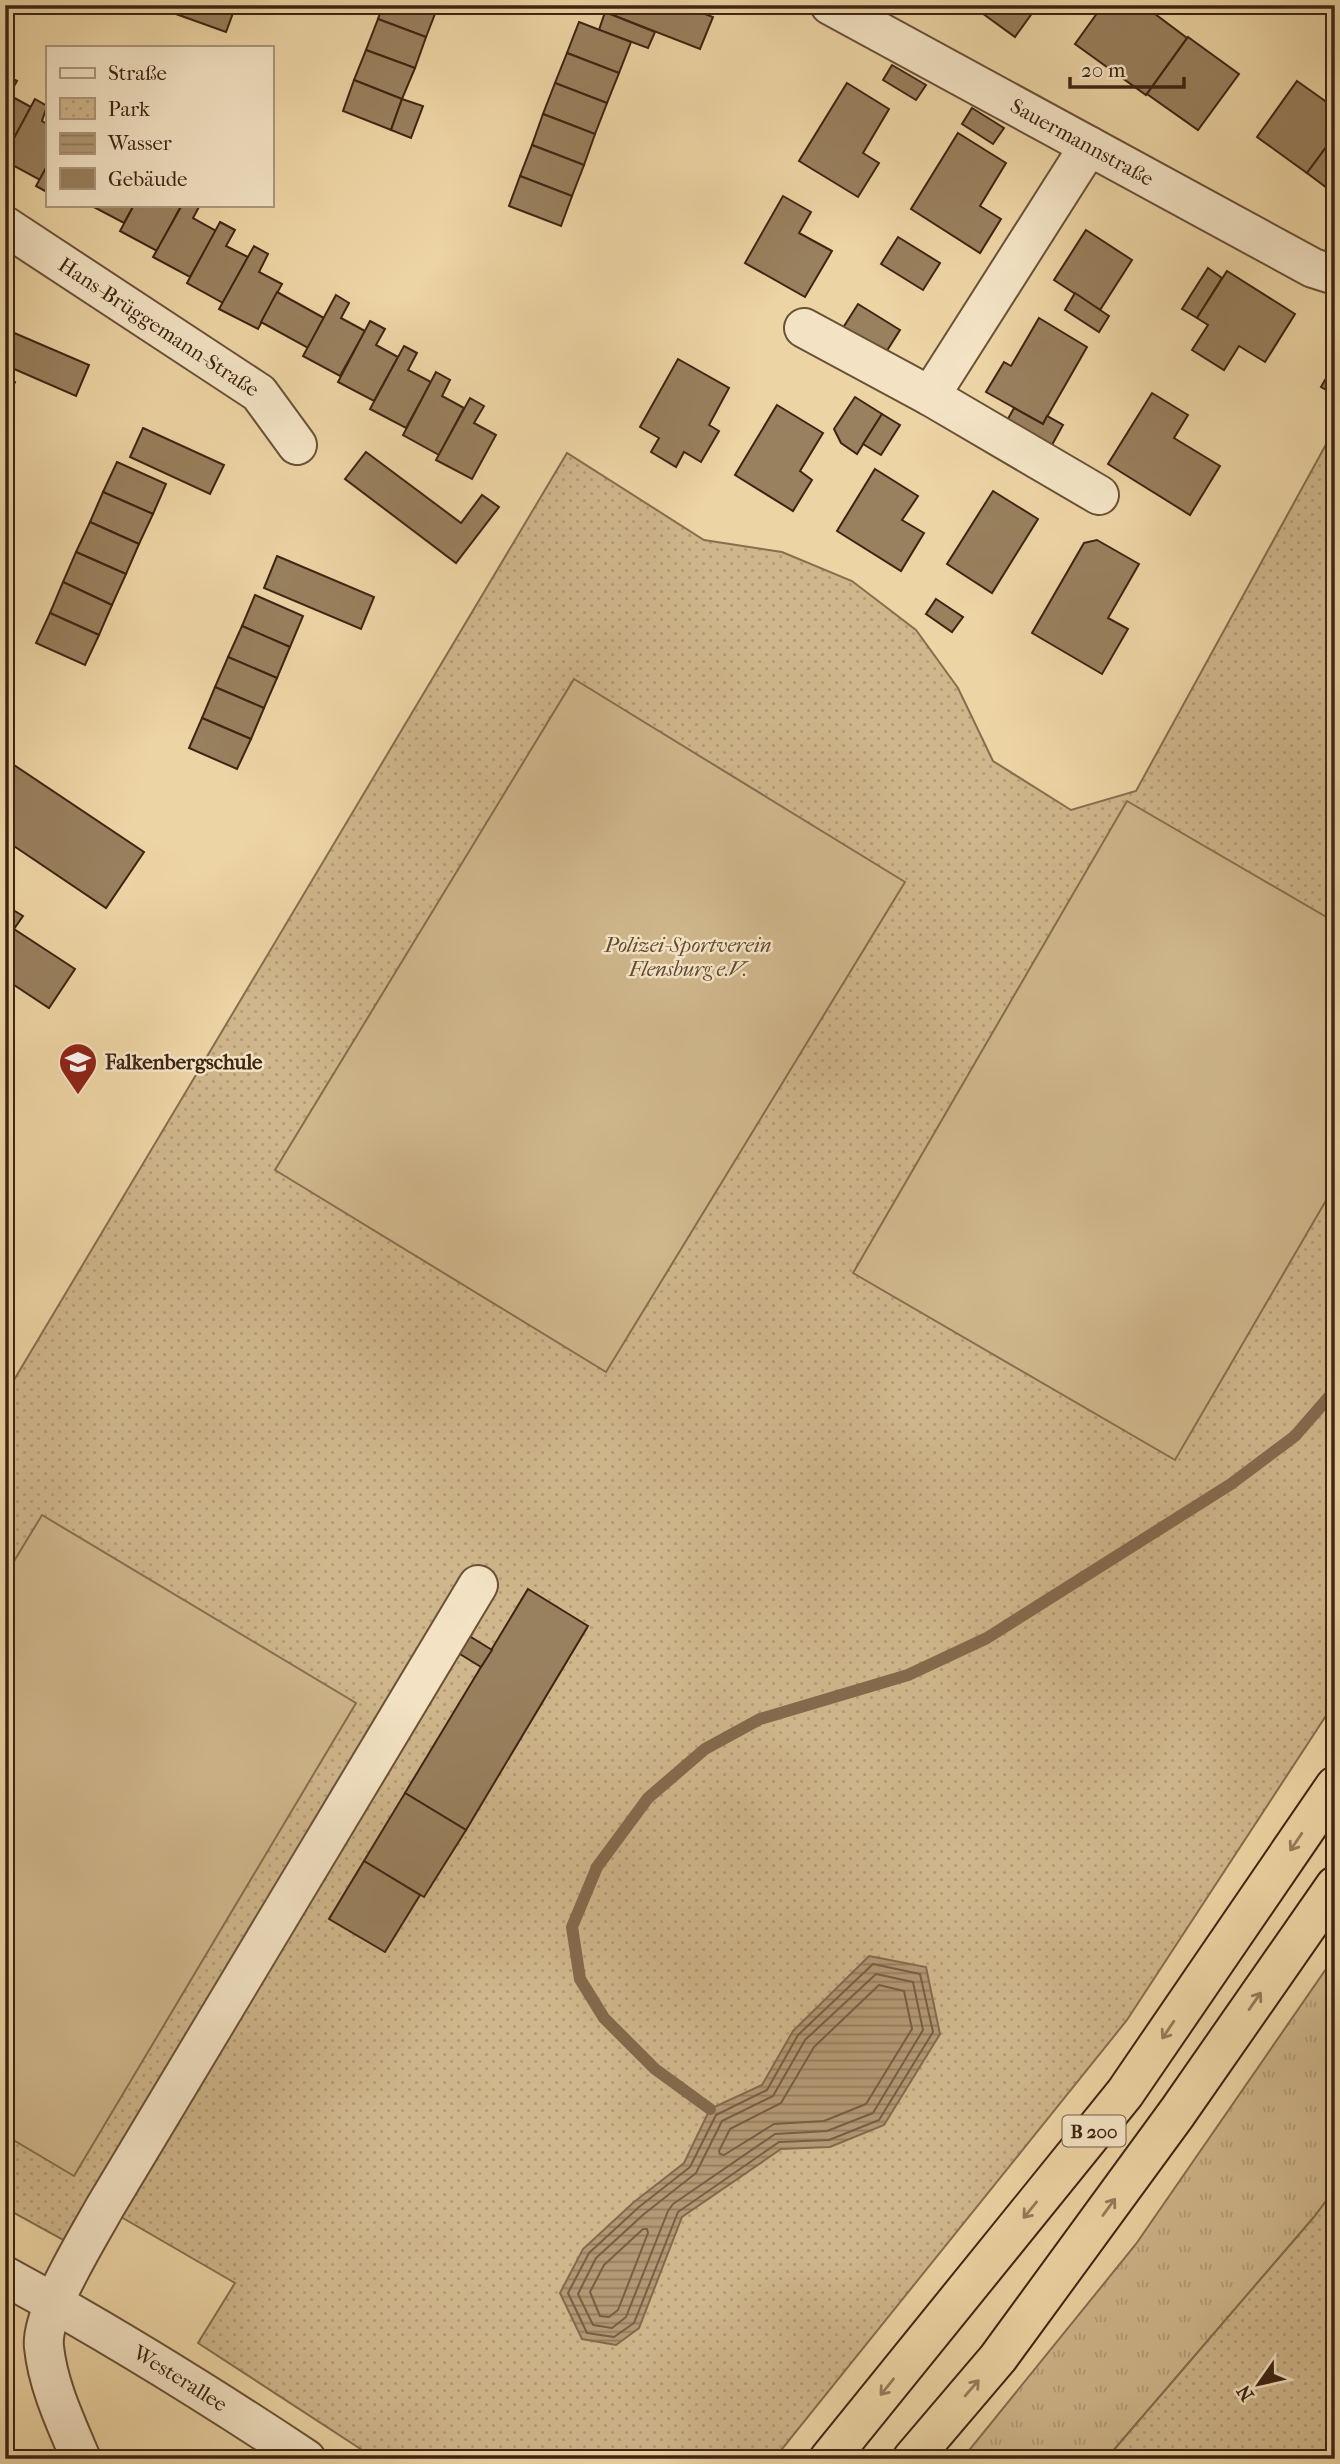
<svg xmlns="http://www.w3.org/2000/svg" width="1340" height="2464" viewBox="0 0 1340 2464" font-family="'IM FELL French Canon',serif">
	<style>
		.grass { fill: url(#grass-tufts); stroke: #866e4f; stroke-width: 2 }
		.park { fill: url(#park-dots); stroke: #866e4f; stroke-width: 2 }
		.pitch { fill: #cfb68b; stroke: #866e4f; stroke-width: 2 }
		.water { fill: url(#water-rules); stroke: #846a4d; stroke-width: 2 }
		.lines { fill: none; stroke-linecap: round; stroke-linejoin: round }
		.shore { stroke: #785e43; stroke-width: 2 }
		.stream { stroke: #846a4d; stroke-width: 12 }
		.building { fill: #99805e; stroke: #3e2513; stroke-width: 2 }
		.minor-casing { stroke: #6a5137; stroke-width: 42 }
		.highway-casing { stroke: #3e2513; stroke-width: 42 }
		.minor { stroke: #f3e3c4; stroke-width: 38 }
		.highway { stroke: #edd4a4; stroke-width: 38 }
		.oneway { stroke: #967c5c }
		.labels { text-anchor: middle; stroke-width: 5; stroke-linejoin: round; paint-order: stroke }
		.shield { fill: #f3e3c4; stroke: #745e48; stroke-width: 2 }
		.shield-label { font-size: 19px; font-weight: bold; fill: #3e2513 }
		.street-label { font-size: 21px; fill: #3e2513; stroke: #f3e3c4 }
		.park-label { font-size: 21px; font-style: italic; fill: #624931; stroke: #f3e3c4 }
		.poi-label { font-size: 21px; font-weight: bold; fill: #3e2513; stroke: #f3e3c4; text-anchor: start }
	</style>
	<defs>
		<pattern id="grass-tufts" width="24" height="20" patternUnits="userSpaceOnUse" patternTransform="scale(1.75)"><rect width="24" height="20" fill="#cfb68b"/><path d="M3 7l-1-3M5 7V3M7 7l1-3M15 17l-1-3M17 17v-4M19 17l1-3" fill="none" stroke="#b39c77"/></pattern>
		<pattern id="park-dots" width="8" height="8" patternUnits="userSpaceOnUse" patternTransform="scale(1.75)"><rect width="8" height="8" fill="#cfb68b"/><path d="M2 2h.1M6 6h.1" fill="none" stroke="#b39c77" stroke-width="1.8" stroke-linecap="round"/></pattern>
		<pattern id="water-rules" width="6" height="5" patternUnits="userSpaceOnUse" patternTransform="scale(1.75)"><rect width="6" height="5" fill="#b29873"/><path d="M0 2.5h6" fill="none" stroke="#927c5d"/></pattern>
	</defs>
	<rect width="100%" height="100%" fill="#edd4a4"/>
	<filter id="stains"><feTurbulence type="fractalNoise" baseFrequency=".00286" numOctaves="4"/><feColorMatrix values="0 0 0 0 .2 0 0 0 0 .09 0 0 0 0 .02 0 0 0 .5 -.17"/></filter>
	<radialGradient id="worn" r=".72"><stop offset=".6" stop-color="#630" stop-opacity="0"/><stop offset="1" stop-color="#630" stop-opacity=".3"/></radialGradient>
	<!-- grass -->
	<polygon class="grass" points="1335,1956 1335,2189 1314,2217 1106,2459 962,2459 1136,2244"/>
	<!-- park -->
	<g class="park">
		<polygon points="1335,428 1335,1702 1127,2020 774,2459 376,2459 198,2343 235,2283 90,2199 65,2241 5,2208 5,1395 567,453 704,540 782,552 852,581 916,630 958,688 993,761 1071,810 1136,791"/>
		<polygon points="1335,2189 1335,2459 1106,2459 1314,2217"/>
	</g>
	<!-- pitch -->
	<g class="pitch">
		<polygon points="574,679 905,882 606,1372 275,1170"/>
		<polygon points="1127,801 1335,922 1335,1185 1175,1460 853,1273"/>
		<polygon points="42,1515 356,1703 74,2176 5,2135 5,1576"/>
	</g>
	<!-- water -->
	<polygon class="water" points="869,1956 926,1967 940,2034 884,2125 830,2147 781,2149 682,2217 639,2328 616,2345 582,2339 560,2293 583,2249 634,2202 684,2163 710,2109 762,2085 793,2031"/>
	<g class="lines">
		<!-- shore -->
		<g class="shore">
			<polygon points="873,1964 920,1974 933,2032 879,2120 829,2140 779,2142 678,2212 634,2323 614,2337 587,2333 568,2293 589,2253 639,2207 690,2167 716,2115 767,2090 798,2035"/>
			<polygon points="876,1974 913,1982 923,2030 873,2113 827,2131 775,2134 673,2204 668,2211 626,2317 612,2328 593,2325 578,2294 596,2258 644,2214 696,2173 722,2121 773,2096 805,2040"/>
			<polygon points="879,1985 904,1991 912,2029 866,2104 824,2121 774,2124 724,2155 720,2154 719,2151 730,2129 781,2103 814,2047"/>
			<polygon points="643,2229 647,2229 648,2233 618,2310 609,2317 600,2316 590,2292 604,2265"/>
		</g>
		<!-- stream -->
		<polyline class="stream" points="710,2109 655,2069 604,2018 580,1979 572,1927 597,1867 648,1798 705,1749 760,1719 908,1675 987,1638 1231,1484 1295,1436 1335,1390"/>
	</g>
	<!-- building -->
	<g class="building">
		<polygon points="178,5 236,5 226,32 176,14"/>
		<polygon points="383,5 435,5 438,6 426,37 378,19"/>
		<polygon points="608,5 681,5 713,17 700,49 605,12"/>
		<polygon points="971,5 1038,5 1015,37"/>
		<polygon points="1103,5 1143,5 1187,38 1146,95 1075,44"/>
		<polygon points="605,12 655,32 648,48 599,30"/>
		<polygon points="378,19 426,37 415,68 366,50"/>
		<polygon points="579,22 631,42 619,73 567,53"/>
		<polygon points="1188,37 1239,74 1198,130 1147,94"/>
		<polygon points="366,50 415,68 402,99 354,80"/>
		<polygon points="567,53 619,73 607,103 555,83"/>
		<polygon points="892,65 926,85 916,100 883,80"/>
		<polygon points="5,75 17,81 9,95 31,107 6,153"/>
		<polygon points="354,80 402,99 391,130 343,111"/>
		<polygon points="1297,81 1335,108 1335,135 1307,173 1257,137"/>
		<polygon points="555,83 607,103 595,134 543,114"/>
		<polygon points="847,83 889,109 863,153 879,163 858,197 799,161"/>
		<polygon points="35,99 47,106 42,121 47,124 47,166 40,180 5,161 6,153"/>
		<polygon points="402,99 423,106 411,138 391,130"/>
		<polygon points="972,108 1004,128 993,144 962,124"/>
		<polygon points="543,114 595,134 584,165 532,145"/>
		<polygon points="958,133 1006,163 980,206 1001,219 980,253 911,209"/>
		<polygon points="1335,135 1335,194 1307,173"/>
		<polygon points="532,145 584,165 572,196 520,176"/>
		<polygon points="47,166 47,192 36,186"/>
		<polygon points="520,176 572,196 561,226 509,206"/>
		<polygon points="783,196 811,212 799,233 832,251 805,297 745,263"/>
		<polygon points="90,205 134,205 124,223"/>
		<polygon points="134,205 181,206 157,251 120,231"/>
		<polygon points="182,205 200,205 193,218 216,231 190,277 153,257"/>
		<polygon points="220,222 235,230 226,246 248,257 223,303 187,283"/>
		<polygon points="1086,230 1132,260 1100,310 1054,280"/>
		<polygon points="898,237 940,263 923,290 881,264"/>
		<polygon points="254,246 268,254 259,272 282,284 258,329 219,309"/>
		<polygon points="1208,268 1222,278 1197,318 1182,309"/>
		<polygon points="1227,271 1295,314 1265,362 1239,346 1224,370 1192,350 1208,325 1197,318"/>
		<polygon points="277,292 324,318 308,348 261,322"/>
		<polygon points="1075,293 1109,316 1099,332 1065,310"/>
		<polygon points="336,295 349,303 341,318 365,331 340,376 303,356"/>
		<polygon points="858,304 900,330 883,357 841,331"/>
		<polygon points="1039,318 1087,347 1043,424 986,392 1004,362 1011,366"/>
		<polygon points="370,321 385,329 376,345 398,357 374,401 338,382"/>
		<polygon points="5,329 89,365 76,396 5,365"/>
		<polygon points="404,346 417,353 408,370 431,382 406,428 370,409"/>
		<polygon points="678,359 729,388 709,425 719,431 701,462 684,452 676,467 651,452 659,438 640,427"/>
		<polygon points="1332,368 1335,369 1335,395 1321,387"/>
		<polygon points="436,372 450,380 442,396 464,408 439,455 403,435"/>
		<polygon points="5,378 15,382 5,405"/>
		<polygon points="1152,393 1188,415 1174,438 1220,466 1190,515 1108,464"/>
		<polygon points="855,397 882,414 857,454 841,443 834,429"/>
		<polygon points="470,398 484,406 474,423 496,435 472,479 436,460"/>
		<polygon points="777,405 823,433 800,471 812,480 793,511 735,475"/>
		<polygon points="1014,408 1043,424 1047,416 1063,425 1048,452 1004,426"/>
		<polygon points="882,414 900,425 881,455 863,444"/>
		<polygon points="143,428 224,465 210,494 130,457"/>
		<polygon points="366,452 461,523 482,495 499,507 456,563 345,479"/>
		<polygon points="117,462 166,484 153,514 103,492"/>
		<polygon points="875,469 918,496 902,520 924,533 901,571 837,531"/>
		<polygon points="993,491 1038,519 992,593 947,564"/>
		<polygon points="103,492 153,514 139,544 90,522"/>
		<polygon points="90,522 139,544 126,574 76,552"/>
		<polygon points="1097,540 1139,564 1108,618 1128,629 1102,674 1032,633 1084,543"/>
		<polygon points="76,552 126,574 112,605 63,582"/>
		<polygon points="277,556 374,597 361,629 264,588"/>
		<polygon points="63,582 112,605 99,635 50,613"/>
		<polygon points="255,595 303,616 290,647 242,626"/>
		<polygon points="936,599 963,617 952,632 926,614"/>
		<polygon points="50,613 99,635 85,665 36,643"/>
		<polygon points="242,626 290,647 277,678 228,657"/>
		<polygon points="228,657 277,678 264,708 215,687"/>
		<polygon points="215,687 264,708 251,739 202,718"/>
		<polygon points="202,718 251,739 237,769 189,748"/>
		<polygon points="5,759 144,852 106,908 5,840"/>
		<polygon points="5,905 23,916 14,929 75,969 49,1008 5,979"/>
		<polygon points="528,1589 588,1626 466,1830 405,1793"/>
		<polygon points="466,1634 492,1650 481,1667 455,1651"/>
		<polygon points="405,1793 466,1830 424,1897 364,1861"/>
		<polygon points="364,1861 420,1895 385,1952 329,1919"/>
	</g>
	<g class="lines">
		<defs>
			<g id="minor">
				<path id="s1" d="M830,5l483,263 22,7"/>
				<path id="s2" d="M5,226l254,167 38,52"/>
				<polyline points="804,328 930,396 1099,495"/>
				<polyline points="930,396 1089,146"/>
				<path id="s3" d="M5,2276c103,56 203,118 301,183"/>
				<path d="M81,2459c-15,-36 -33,-73 -37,-112 -4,-33 44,-109 61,-140l373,-622"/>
			</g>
			<g id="highway">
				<polyline points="829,2459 1125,2093 1335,1786"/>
				<polyline points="912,2459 998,2358 1177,2113 1335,1886"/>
			</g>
		</defs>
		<!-- minor casing -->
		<use href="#minor" class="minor-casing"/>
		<!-- highway casing -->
		<use href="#highway" class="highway-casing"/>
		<!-- minor -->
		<use href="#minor" class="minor"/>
		<!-- highway -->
		<use href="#highway" class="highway"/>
	</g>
	<!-- one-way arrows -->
	<defs><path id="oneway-shaft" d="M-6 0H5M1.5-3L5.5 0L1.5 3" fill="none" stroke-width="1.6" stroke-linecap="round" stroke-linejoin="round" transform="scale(1.75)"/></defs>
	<g class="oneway">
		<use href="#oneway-shaft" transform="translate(1296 1842) rotate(124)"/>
		<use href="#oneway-shaft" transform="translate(1255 2001) rotate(-55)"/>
		<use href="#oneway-shaft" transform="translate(1168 2030) rotate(124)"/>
		<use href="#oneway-shaft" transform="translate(1109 2207) rotate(-54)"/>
		<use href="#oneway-shaft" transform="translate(1030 2210) rotate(129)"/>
		<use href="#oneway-shaft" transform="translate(887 2387) rotate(129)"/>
		<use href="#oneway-shaft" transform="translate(972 2388) rotate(-49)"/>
	</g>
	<!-- icons -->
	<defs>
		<symbol id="school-pin" viewBox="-11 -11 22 30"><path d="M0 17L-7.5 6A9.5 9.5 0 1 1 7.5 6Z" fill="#8f2418" stroke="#f3e3c4"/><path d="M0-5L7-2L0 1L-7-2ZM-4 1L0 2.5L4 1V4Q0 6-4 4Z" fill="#fff"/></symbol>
	</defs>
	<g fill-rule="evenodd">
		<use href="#school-pin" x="56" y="1040" width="44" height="60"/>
	</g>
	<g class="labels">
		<!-- shield labels -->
		<rect class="shield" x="1062.5" y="2115.5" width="63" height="31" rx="5"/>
		<g class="shield-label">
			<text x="1094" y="2138">B 200</text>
		</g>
		<!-- street labels -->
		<g class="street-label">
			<text dy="7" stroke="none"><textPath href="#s1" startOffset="287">Sauermannstraße</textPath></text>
			<text dy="7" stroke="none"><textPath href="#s2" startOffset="184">Hans-Brüggemann-Straße</textPath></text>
			<text dy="7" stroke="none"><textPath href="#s3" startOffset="203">Westerallee</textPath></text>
		</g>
		<!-- park labels -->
		<g class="park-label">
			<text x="688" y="952">Polizei-Sportverein<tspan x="688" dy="24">Flensburg e.V.</tspan></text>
		</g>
		<!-- poi labels -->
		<g class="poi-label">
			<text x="105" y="1069">Falkenbergschule</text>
		</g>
	</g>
	<!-- margin -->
	<rect width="1340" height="2464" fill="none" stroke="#edd4a4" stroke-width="28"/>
	<rect x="7" y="7" width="1326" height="2450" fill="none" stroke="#3e2513" stroke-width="3.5"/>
	<rect x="14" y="14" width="1312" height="2436" fill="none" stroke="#3e2513" stroke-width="2"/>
	<!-- legend -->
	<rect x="46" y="46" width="228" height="161" fill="#f3e3c4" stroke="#ab977d" stroke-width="2"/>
	<rect x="60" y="68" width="35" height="10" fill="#f3e3c4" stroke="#ab977d" stroke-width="2"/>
	<text x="108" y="80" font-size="21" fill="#3e2513">Straße</text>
	<rect x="60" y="98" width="35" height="21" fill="url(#park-dots)" stroke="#ab977d" stroke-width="2"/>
	<text x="108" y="116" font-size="21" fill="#3e2513">Park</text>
	<rect x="60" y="133" width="35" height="21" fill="url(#water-rules)" stroke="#ab977d" stroke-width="2"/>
	<text x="108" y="150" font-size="21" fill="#3e2513">Wasser</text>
	<rect x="60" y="168" width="35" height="21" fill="#99805e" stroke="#ab977d" stroke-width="2"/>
	<text x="108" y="186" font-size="21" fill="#3e2513">Gebäude</text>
	<!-- north arrow -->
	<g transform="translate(1259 2384) rotate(236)" stroke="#f3e3c4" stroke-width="5" paint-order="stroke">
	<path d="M0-5L12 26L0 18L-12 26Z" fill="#3e2513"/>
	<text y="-10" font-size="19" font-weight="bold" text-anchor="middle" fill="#3e2513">N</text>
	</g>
	<!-- scale -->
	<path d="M1070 77v10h114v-10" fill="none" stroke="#3e2513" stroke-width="3.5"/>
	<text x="1081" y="77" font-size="21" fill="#3e2513" stroke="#f3e3c4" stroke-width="5" paint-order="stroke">20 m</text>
	<rect width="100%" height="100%" filter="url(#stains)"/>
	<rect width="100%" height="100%" fill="url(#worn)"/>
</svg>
